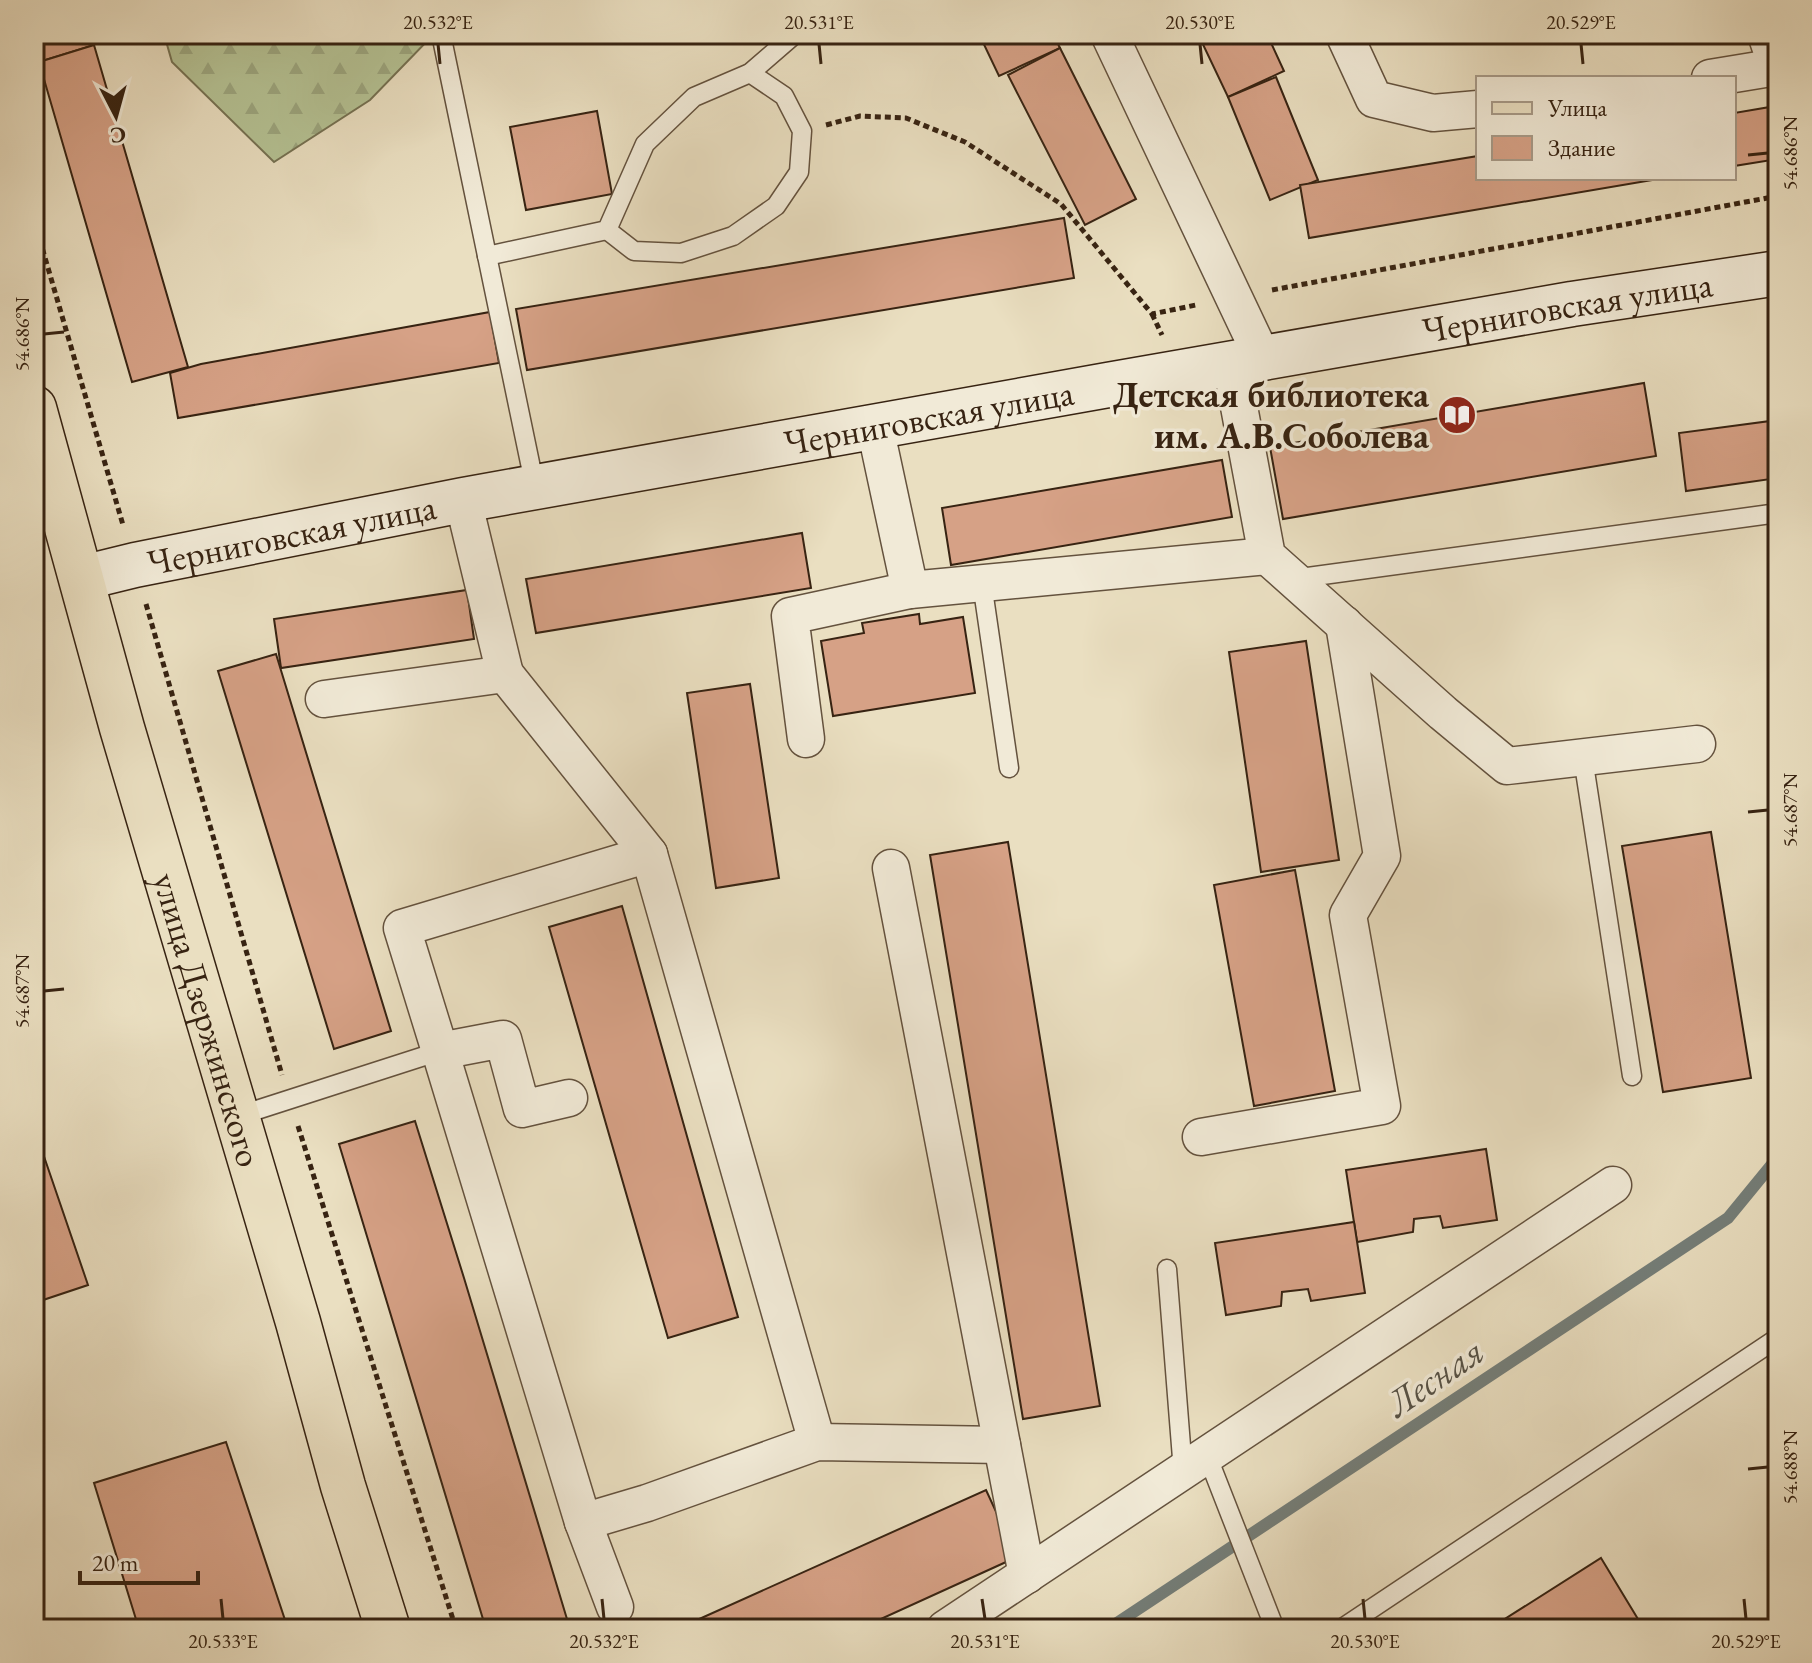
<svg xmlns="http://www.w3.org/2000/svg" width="1812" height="1663" viewBox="0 0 1812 1663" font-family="'EB Garamond',serif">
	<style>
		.forest { fill: url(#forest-firs); stroke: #767253; stroke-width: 2 }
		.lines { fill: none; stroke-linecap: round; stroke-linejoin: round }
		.stream { stroke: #747e79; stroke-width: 12 }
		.building { fill: #d6a186; stroke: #372312; stroke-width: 2 }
		.lane-casing { stroke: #64523e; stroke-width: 21 }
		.street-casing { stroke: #64523e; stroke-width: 39 }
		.secondary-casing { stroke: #372312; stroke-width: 47 }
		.primary-casing { stroke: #372312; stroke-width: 47 }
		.path { stroke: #372312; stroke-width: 5; stroke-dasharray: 6 4; stroke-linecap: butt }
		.lane { stroke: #f1ead7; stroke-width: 18 }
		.street { stroke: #f1ead7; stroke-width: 36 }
		.secondary { stroke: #f1ead7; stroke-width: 44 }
		.primary { stroke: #eadfc1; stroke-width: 44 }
		.ticks { fill: none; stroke: #372312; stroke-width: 3 }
		.labels { text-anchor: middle; stroke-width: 7; stroke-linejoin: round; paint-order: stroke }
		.street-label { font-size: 36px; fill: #372312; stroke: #f1ead7 }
		.poi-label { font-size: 36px; font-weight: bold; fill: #372312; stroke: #f1ead7; text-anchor: end }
		.water-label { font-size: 38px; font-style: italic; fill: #555045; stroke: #f1ead7 }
		.neatline { fill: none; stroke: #372312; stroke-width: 3 }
		.ticks-label { font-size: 20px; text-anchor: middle; fill: #372312 }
	</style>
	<defs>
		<pattern id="forest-firs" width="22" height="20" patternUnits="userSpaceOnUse" patternTransform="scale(2)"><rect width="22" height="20" fill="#b5c294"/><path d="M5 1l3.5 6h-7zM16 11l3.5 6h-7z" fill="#9ca67f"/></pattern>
	</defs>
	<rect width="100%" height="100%" fill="#eadfc1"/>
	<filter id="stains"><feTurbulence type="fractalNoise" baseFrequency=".0025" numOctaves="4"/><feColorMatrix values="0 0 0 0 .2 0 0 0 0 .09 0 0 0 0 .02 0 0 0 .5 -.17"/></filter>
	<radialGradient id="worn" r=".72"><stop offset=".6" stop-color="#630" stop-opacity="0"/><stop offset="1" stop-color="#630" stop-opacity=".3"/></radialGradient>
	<!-- forest -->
	<polygon class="forest" points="164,34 434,34 370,100 274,162 172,62"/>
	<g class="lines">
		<!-- stream -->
		<polyline class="stream" points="1108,1629 1728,1218 1778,1157"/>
	</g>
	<!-- building -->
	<g class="building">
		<polygon points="34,34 91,34 94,45 39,62"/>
		<polygon points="979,34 1053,34 1060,48 999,76"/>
		<polygon points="1198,34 1267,34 1284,71 1228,97"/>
		<polygon points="94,45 188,367 132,382 39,62"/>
		<polygon points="1060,48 1136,199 1085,225 1008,75"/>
		<polygon points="1276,77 1318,180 1270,200 1228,97"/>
		<polygon points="1770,107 1778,159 1734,166 1734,113"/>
		<polygon points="597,111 612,194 526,210 510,127"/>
		<polygon points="1478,156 1478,178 1664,178 1309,238 1300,185"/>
		<polygon points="1064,218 1074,278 527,370 516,309"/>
		<polygon points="490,312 499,363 178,418 170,373 201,364"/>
		<polygon points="1644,383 1656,456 1283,519 1270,447"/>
		<polygon points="1778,420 1778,478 1686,491 1679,433"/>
		<polygon points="1222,460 1232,517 951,565 942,508"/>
		<polygon points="802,533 811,588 536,633 526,579"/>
		<polygon points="467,590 474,639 281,668 274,619"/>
		<polygon points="919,614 920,624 963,617 975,693 833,716 821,641 864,633 862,623"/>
		<polygon points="1306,641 1339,860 1261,872 1229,652"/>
		<polygon points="276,654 391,1031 334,1049 218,671"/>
		<polygon points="750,684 779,878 716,888 687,693"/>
		<polygon points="1711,832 1751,1078 1663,1092 1622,846"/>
		<polygon points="1008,842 1100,1406 1023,1419 930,855"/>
		<polygon points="1295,870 1335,1091 1254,1106 1214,885"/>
		<polygon points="622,906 738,1317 668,1338 549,927"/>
		<polygon points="34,954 41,976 34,979"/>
		<polygon points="415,1121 464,1278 570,1629 486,1629 339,1144"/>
		<polygon points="37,1136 88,1285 34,1303 34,1138"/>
		<polygon points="1486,1149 1497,1220 1443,1228 1440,1216 1414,1219 1413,1232 1357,1242 1346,1170"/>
		<polygon points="1354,1222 1365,1293 1311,1301 1308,1289 1282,1292 1281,1306 1226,1315 1215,1243"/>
		<polygon points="226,1442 288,1629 139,1629 94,1483"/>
		<polygon points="986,1490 1017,1557 859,1629 677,1629"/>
		<polygon points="1601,1558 1644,1629 1489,1629"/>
	</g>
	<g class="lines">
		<defs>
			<g id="lane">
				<polyline points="441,34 535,487"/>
				<polyline points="607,230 634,251 681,253 733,236 776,206 799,172 802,131 784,96 750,73"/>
				<polyline points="487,256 607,230 645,144 694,97 750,73 795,34"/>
				<polyline points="1293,579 1778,513"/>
				<polyline points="982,583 1009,768"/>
				<polyline points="1583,758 1632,1076"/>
				<polyline points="238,1116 440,1051"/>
				<polyline points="1167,1269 1183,1471"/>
				<polyline points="1207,1455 1275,1629"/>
				<polyline points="1341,1629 1773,1341 1778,1340"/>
			</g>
			<g id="street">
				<polyline points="1109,34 1263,359"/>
				<polyline points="1344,34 1374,99 1433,113 1478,109"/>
				<polyline points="1766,34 1777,67"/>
				<polyline points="1710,78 1777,67 1778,70"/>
				<polyline points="1231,364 1267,556 1443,713 1507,766 1697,744"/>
				<polyline points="875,427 910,590 1267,556"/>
				<polyline points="505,674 649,854"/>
				<polyline points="324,699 505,674 463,500"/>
				<polyline points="806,739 790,616 910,590"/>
				<polyline points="891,868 1027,1575"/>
				<polyline points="440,1051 402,928 649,854 817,1442"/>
				<polyline points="569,1098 522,1109 503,1039 440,1051 583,1522 647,1503 817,1442 1002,1445"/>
				<polyline points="1201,1137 1382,1106 1348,915 1382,856 1344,624"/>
				<polyline points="583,1522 615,1607"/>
				<polyline points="945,1629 1613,1185"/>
			</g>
			<g id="secondary">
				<path id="s1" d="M82,578l53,-13 328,-65 645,-115 464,-81 206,-31"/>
			</g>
			<g id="primary">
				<path id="s2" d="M34,408l88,320 176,594 45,164 45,143"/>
			</g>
		</defs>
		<!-- lane casing -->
		<use href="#lane" class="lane-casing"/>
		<!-- street casing -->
		<use href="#street" class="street-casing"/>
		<!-- secondary casing -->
		<use href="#secondary" class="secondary-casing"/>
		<!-- primary casing -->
		<use href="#primary" class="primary-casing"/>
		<!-- path -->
		<g class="path">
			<polyline points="826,125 860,116 906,118 965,142 1061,204 1152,314 1196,305"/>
			<polyline points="34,220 123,525"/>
			<polyline points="1272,290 1778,196"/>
			<polyline points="1152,314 1162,335"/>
			<polyline points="146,604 282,1075"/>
			<polyline points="298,1126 456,1629"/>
		</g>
		<!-- lane -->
		<use href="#lane" class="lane"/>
		<!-- street -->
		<use href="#street" class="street"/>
		<!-- secondary -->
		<use href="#secondary" class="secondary"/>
		<!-- primary -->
		<use href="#primary" class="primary"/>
	</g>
	<!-- ticks -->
	<path class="ticks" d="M438,44l2,20M819,44l2,20M1200,44l2,20M1581,44l2,20M1748,155l20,-2M44,334l20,-2M1748,812l20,-2M44,991l20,-2M1748,1469l20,-2M221,1599l2,20M602,1599l2,20M982,1599l3,20M1363,1599l2,20M1744,1599l2,20"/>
	<!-- icons -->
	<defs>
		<symbol id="library-disc" viewBox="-11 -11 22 22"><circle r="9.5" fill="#8f2418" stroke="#f1ead7"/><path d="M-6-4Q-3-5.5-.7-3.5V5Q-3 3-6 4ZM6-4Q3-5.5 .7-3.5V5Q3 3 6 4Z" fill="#fff"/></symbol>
	</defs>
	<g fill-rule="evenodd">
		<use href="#library-disc" x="1435" y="393" width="44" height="44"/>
	</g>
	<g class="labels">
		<!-- street labels -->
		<g class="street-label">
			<text dy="13" stroke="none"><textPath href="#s1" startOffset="1510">Черниговская улица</textPath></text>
			<text dy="13" stroke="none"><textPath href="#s1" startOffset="862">Черниговская улица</textPath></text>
			<text dy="13" stroke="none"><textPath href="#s1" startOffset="214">Черниговская улица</textPath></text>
			<text dy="13" stroke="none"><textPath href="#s2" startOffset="636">улица Дзержинского</textPath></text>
		</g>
		<!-- poi labels -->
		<g class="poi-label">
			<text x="1429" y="407">Детская библиотека<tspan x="1429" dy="41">им. А.В.Соболева</tspan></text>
		</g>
		<!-- water labels -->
		<g class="water-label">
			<text transform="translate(1435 1377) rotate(-34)" y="13">Лесная</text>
		</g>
	</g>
	<!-- margin -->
	<rect width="1812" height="1663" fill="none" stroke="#eadfc1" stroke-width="88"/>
	<!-- legend -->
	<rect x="1476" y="76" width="260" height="104" fill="#f1ead7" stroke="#a79a88" stroke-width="2"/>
	<rect x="1492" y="102" width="40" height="12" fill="#eadfc1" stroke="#a79a88" stroke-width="2"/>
	<text x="1548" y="116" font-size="24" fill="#372312">Улица</text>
	<rect x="1492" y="136" width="40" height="24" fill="#d6a186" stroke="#a79a88" stroke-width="2"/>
	<text x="1548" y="156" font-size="24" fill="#372312">Здание</text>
	<!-- north arrow -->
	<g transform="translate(116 116) rotate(174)" stroke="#f1ead7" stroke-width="6" paint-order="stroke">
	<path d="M0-6L14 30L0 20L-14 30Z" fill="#372312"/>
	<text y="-12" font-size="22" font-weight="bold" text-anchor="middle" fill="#372312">С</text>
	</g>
	<!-- scale -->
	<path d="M80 1571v12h118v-12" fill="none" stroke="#372312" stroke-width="4"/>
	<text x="92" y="1571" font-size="24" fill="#372312" stroke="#f1ead7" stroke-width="6" paint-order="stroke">20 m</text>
	<rect x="44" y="44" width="1724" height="1575" class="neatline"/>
	<g class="ticks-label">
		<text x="438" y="29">20.532°E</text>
		<text x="819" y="29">20.531°E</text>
		<text x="1200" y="29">20.530°E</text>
		<text x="1581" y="29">20.529°E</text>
		<text transform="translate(1790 153) rotate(-90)" y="7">54.686°N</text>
		<text transform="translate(22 334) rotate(-90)" y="7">54.686°N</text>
		<text transform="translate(1790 810) rotate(-90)" y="7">54.687°N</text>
		<text transform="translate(22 991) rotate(-90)" y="7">54.687°N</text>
		<text transform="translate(1790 1467) rotate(-90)" y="7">54.688°N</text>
		<text x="223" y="1648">20.533°E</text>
		<text x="604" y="1648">20.532°E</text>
		<text x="985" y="1648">20.531°E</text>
		<text x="1365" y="1648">20.530°E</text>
		<text x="1746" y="1648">20.529°E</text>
	</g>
	<rect width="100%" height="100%" filter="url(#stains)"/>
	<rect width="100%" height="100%" fill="url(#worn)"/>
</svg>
